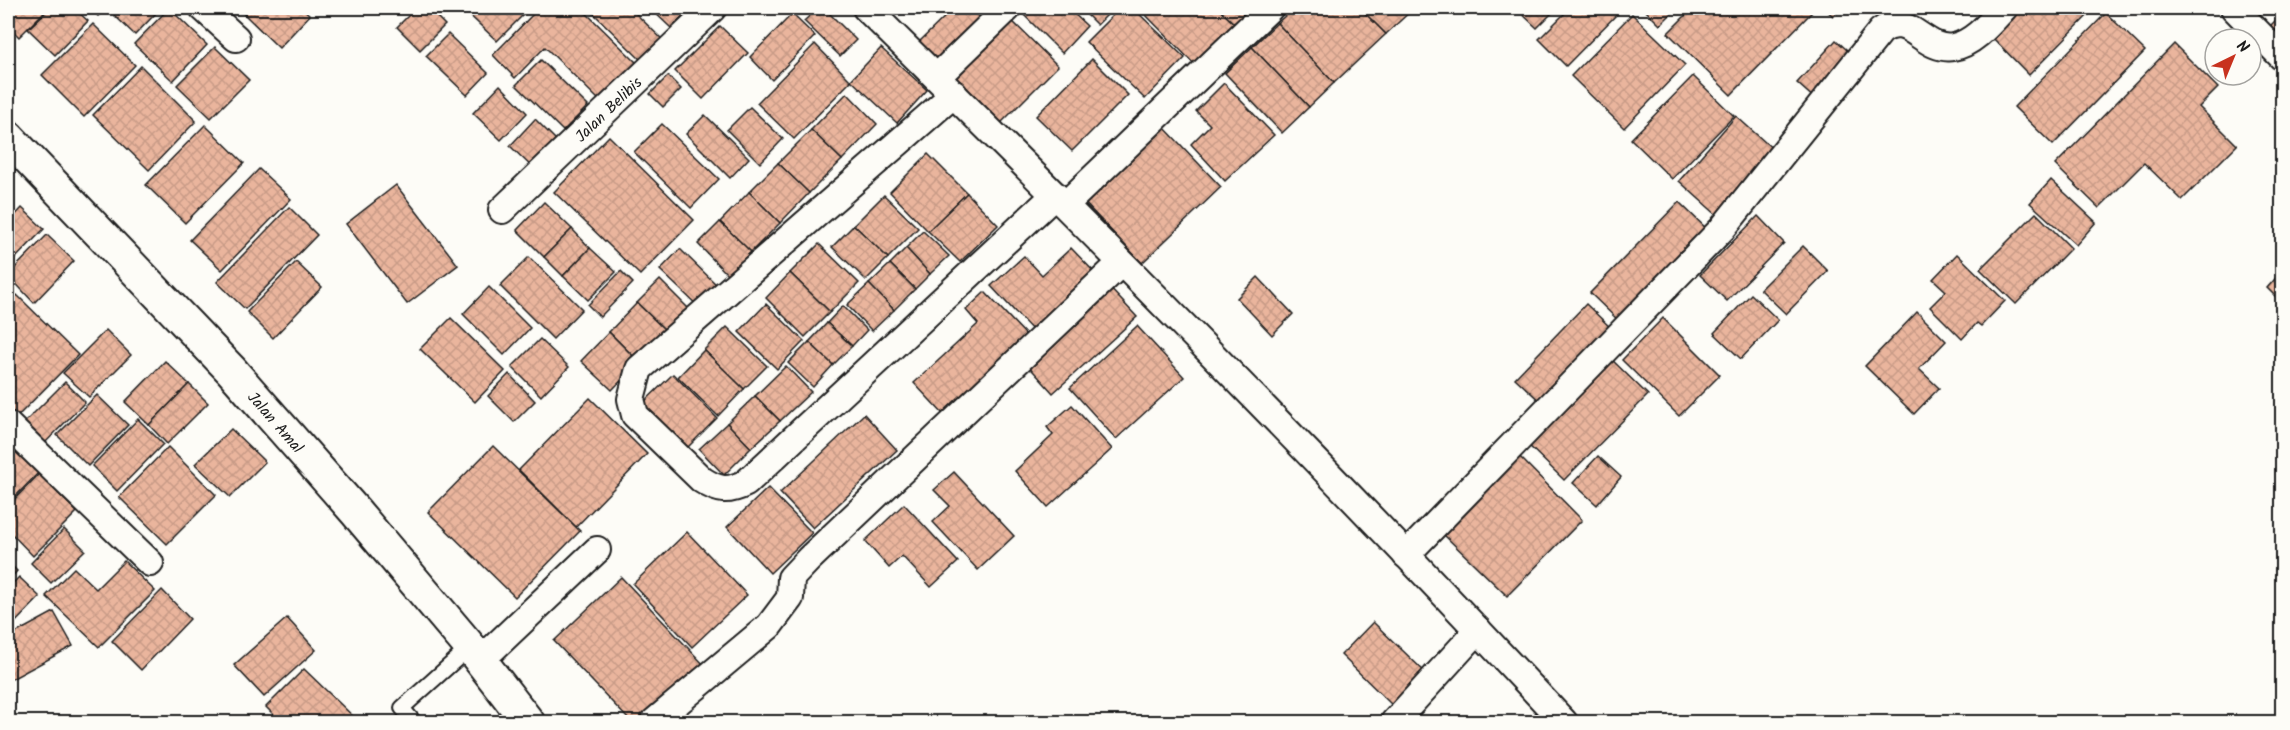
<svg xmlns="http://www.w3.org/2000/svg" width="2290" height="730" viewBox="0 0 2290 730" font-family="Kalam,sans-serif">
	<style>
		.building { fill: url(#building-cross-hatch); stroke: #1c1c1c; stroke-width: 1.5 }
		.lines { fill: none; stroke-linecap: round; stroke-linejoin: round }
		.service-casing { stroke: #1c1c1c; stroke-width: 18 }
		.minor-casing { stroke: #1c1c1c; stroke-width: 30 }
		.tertiary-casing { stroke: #1c1c1c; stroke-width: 36 }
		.service { stroke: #fdfcf7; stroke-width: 14 }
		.minor { stroke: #fdfcf7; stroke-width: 26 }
		.tertiary { stroke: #fdfcf7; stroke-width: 32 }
		.labels { text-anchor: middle; stroke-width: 4.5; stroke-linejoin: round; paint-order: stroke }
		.street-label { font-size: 16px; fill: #1c1c1c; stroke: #fdfcf7 }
	</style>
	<defs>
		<pattern id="building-cross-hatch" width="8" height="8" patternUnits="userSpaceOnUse" patternTransform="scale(1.5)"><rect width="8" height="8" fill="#eab59d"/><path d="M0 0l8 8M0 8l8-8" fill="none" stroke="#c89b87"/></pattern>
	</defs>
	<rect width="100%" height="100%" fill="#fdfcf7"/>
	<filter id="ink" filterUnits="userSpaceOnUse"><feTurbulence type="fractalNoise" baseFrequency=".0167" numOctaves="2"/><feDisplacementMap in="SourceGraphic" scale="12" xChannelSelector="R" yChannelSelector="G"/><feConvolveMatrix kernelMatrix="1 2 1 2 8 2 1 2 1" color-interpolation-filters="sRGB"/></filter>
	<g filter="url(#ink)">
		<!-- building -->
		<g class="building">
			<polygon points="8,8 48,8 19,37 8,26"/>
			<polygon points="50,8 74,8 88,21 55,55 28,29"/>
			<polygon points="89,8 106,8 98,16"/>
			<polygon points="121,8 161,8 135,35 114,15"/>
			<polygon points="169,8 207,45 173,81 134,44"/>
			<polygon points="248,8 302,8 310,15 279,48 243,13"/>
			<polygon points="416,8 428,8 445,25 420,50 397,27"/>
			<polygon points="462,8 530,8 497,41"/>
			<polygon points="539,8 581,8 638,64 601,102 545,47 515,78 493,55"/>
			<polygon points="588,8 630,8 665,42 644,63"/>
			<polygon points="650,8 691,8 671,28"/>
			<polygon points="818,8 824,8 856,40 840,56 804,21"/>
			<polygon points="954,8 995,8 939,64 918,43"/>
			<polygon points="1024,8 1068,8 1087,26 1062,53 1020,11"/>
			<polygon points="1080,8 1114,8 1097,25"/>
			<polygon points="1120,8 1133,8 1185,58 1145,99 1086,42"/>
			<polygon points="1139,8 1218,8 1241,30 1201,71"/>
			<polygon points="1218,8 1263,8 1241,30"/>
			<polygon points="1294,8 1360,8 1386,34 1334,83 1277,23"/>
			<polygon points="1360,8 1414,8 1386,34"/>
			<polygon points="1516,8 1557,8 1537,28"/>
			<polygon points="1570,8 1623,8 1566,66 1539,39"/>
			<polygon points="1643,8 1677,8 1660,25"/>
			<polygon points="1693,8 1808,8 1812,12 1731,95 1668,33"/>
			<polygon points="1824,8 1841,8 1833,16"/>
			<polygon points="2015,8 2095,8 2029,75 1989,34"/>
			<polygon points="2106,13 2145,51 2053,145 2014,107"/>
			<polygon points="792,14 815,36 772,80 750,57"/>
			<polygon points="1632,14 1685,65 1624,128 1571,76"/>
			<polygon points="2282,14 2282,54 2263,33"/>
			<polygon points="1009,18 1058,66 999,125 950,77"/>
			<polygon points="1277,23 1334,83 1309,107 1252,47"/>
			<polygon points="93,24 135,65 84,117 42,75"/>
			<polygon points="720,26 748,53 703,99 675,71"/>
			<polygon points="448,34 488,73 467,95 426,56"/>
			<polygon points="1836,40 1856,58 1816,100 1797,83"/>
			<polygon points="815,44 851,81 794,139 757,103"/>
			<polygon points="2174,44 2218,88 2199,107 2237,145 2182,200 2144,163 2099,208 2055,165"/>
			<polygon points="215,47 249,80 211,118 177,85"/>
			<polygon points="1252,47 1309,107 1282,133 1225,73"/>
			<polygon points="881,48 927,90 897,123 851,80"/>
			<polygon points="1092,59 1128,95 1072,151 1036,116"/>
			<polygon points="541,60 588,106 563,131 516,85"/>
			<polygon points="141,66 196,121 149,170 93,115"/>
			<polygon points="668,76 681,89 663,107 650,94"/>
			<polygon points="1693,76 1734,116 1672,179 1631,139"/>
			<polygon points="1224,83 1274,135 1225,181 1191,144 1210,125 1196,111"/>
			<polygon points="500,85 527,113 501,140 473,113"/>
			<polygon points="847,93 877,124 842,160 811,130"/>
			<polygon points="750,107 783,139 760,163 727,130"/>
			<polygon points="705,115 749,158 730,178 686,134"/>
			<polygon points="1736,116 1776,152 1719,217 1679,181"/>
			<polygon points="535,119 559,143 534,169 510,146"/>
			<polygon points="662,124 719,179 691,208 634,152"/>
			<polygon points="1161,124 1221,187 1142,263 1082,200"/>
			<polygon points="205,125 244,163 185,223 146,185"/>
			<polygon points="811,130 842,160 809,193 778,163"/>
			<polygon points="609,136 694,220 640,275 554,192"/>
			<polygon points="928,154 967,193 928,231 890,192"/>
			<polygon points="778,163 809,193 780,223 749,192"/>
			<polygon points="259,169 291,199 222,270 190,240"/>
			<polygon points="2051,180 2096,222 2076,245 2030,203"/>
			<polygon points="396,185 458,265 407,304 346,224"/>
			<polygon points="749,192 780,223 751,252 720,222"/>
			<polygon points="967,193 998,225 960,262 928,231"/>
			<polygon points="884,195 918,228 888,258 854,225"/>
			<polygon points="544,202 572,229 544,257 517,230"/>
			<polygon points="1679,202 1710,232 1621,323 1590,293"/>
			<polygon points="289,207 317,235 245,309 217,282"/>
			<polygon points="22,208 44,229 8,266 8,223"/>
			<polygon points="2036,213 2071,248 2016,304 1980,269"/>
			<polygon points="1758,216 1784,243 1727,301 1700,275"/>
			<polygon points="720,222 751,252 728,275 698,244"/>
			<polygon points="854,225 888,258 866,280 832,247"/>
			<polygon points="572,229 590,248 563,276 544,257"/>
			<polygon points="923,231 949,256 930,274 906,248"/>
			<polygon points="47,235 74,261 34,303 8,275"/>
			<polygon points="819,244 859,283 830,312 790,273"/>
			<polygon points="1803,246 1828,271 1786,314 1760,289"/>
			<polygon points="590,248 616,272 588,300 563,276"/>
			<polygon points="906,248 930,274 915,289 890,264"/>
			<polygon points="1071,248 1097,275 1035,333 991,286 1024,256 1042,275"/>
			<polygon points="680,249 721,289 701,309 660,270"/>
			<polygon points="1957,254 2005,301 1981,326 1977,323 1962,339 1930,307 1946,291 1933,279"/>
			<polygon points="529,257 582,309 553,339 500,286"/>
			<polygon points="296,262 322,287 273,338 247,312"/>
			<polygon points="890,264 915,289 894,310 869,284"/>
			<polygon points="621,271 633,283 600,317 588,305"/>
			<polygon points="2282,271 2282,303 2267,288"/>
			<polygon points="790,273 830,312 805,337 766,298"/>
			<polygon points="1258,277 1293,314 1272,335 1237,298"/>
			<polygon points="660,280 690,310 668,333 637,303"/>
			<polygon points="869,284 894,310 872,331 847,305"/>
			<polygon points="1107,285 1137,317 1053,393 1024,361"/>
			<polygon points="489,287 530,328 504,355 463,314"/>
			<polygon points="985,292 1027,336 944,415 914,383 978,324 966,310"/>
			<polygon points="1751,294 1778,320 1741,359 1714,333"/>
			<polygon points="17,295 78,355 17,417 8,408 8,304"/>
			<polygon points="637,303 668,333 639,362 609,332"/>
			<polygon points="766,304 804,341 777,369 739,332"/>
			<polygon points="1586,304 1614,331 1544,405 1515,378"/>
			<polygon points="843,306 867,330 852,346 827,323"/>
			<polygon points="1917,312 1946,341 1919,369 1939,388 1914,414 1865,366"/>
			<polygon points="451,318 505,371 475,402 420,349"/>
			<polygon points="1663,318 1720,375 1679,416 1622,360"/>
			<polygon points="827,323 852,346 833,365 809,342"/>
			<polygon points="1137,326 1184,377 1116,439 1070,388"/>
			<polygon points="727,327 767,366 744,389 704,350"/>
			<polygon points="106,330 131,355 89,397 63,373"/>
			<polygon points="609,332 639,362 612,390 581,361"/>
			<polygon points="540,339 569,367 541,396 512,367"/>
			<polygon points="809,342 833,365 813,387 788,363"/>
			<polygon points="704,350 744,389 718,416 678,377"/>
			<polygon points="1606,354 1648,395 1564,480 1522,439"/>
			<polygon points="165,361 189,384 149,425 125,402"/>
			<polygon points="786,366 811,392 780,421 755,396"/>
			<polygon points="509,374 535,401 514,422 488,396"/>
			<polygon points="673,374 717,418 686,449 641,405"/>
			<polygon points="65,382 85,402 42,446 21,426"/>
			<polygon points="189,384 208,403 167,444 149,425"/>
			<polygon points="97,395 128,425 88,466 57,435"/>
			<polygon points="755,396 780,421 751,448 727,423"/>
			<polygon points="590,398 647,454 576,527 519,470"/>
			<polygon points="1072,405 1112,449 1048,507 1015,471 1053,435 1047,427"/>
			<polygon points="864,414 897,450 813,528 780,493"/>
			<polygon points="138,419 163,444 117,491 92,466"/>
			<polygon points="727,423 751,448 724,475 699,449"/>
			<polygon points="231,429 265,462 230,497 195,464"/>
			<polygon points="15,442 42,469 8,504 8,449"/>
			<polygon points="493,446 580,531 515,597 428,512"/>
			<polygon points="168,447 216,495 167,544 119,497"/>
			<polygon points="1518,455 1582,520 1507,596 1442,533"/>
			<polygon points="1598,456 1621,477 1597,505 1573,483"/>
			<polygon points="954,472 1014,536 978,570 933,522 950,506 934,490"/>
			<polygon points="39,474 77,512 33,556 8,530 8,506"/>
			<polygon points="768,488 812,533 770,573 727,527"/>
			<polygon points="904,504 958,562 931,587 902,556 889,568 865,541"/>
			<polygon points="64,529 85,550 51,583 31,563"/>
			<polygon points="687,532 747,595 692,647 633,584"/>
			<polygon points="124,561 155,591 99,647 46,596 74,568 96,589"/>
			<polygon points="8,562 17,571 8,581"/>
			<polygon points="19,577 40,597 8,630 8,588"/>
			<polygon points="621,577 704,665 643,722 631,722 554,641"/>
			<polygon points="162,590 190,619 141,670 112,641"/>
			<polygon points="54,612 73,646 8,681 8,637"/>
			<polygon points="287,618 316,650 264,697 234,665"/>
			<polygon points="1373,622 1427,674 1394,707 1341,655"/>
			<polygon points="304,669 359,722 281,722 266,707"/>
		</g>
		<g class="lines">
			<defs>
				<polyline id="service" points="414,722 402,708 470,647"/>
				<g id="minor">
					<polyline points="203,8 236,38"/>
					<path d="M866,8c237,233 471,470 698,714"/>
					<polyline points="2234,8 2282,57"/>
					<polyline points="937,77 1008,8"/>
					<path d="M954,94l-315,275 -8,30 4,16 67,65c17,11 26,12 44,3l309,-288"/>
					<polyline points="1065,205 1270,8"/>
					<polyline points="502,210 713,8"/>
					<polyline points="8,425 150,563"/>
					<path d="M1406,555l316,-326 159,-198c28,-21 42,21 72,16 20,-3 38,-25 51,-39"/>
					<polyline points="481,660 597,550"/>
					<polyline points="654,722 769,626 790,598 791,578 809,559 1121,263"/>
					<polyline points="1394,722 1478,630"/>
				</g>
				<polyline id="tertiary" points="8,137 231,370 355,511 470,647 528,722"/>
			</defs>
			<!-- service casing -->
			<use href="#service" class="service-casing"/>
			<!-- minor casing -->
			<use href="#minor" class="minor-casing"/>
			<!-- tertiary casing -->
			<use href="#tertiary" class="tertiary-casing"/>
			<!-- service -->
			<use href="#service" class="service"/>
			<!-- minor -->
			<use href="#minor" class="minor"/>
			<!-- tertiary -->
			<use href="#tertiary" class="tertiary"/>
		</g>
	</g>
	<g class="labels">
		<!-- street labels -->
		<g class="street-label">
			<text transform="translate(608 109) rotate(-44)" y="6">Jalan Belibis</text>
			<text transform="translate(276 422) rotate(49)" y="6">Jalan Amal</text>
		</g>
	</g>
	<!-- margin -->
	<rect width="2290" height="730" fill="none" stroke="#fdfcf7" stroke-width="30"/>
	<rect x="15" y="15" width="2260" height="700" fill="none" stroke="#1c1c1c" stroke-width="2" filter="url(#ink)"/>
	<!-- north arrow -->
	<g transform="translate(2233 57) rotate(43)"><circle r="28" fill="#fdfcf7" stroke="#a3a29f" stroke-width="1.5"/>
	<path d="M0-4.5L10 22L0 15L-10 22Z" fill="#c8321e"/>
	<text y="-9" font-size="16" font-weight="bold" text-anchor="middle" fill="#1c1c1c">N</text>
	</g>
</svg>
